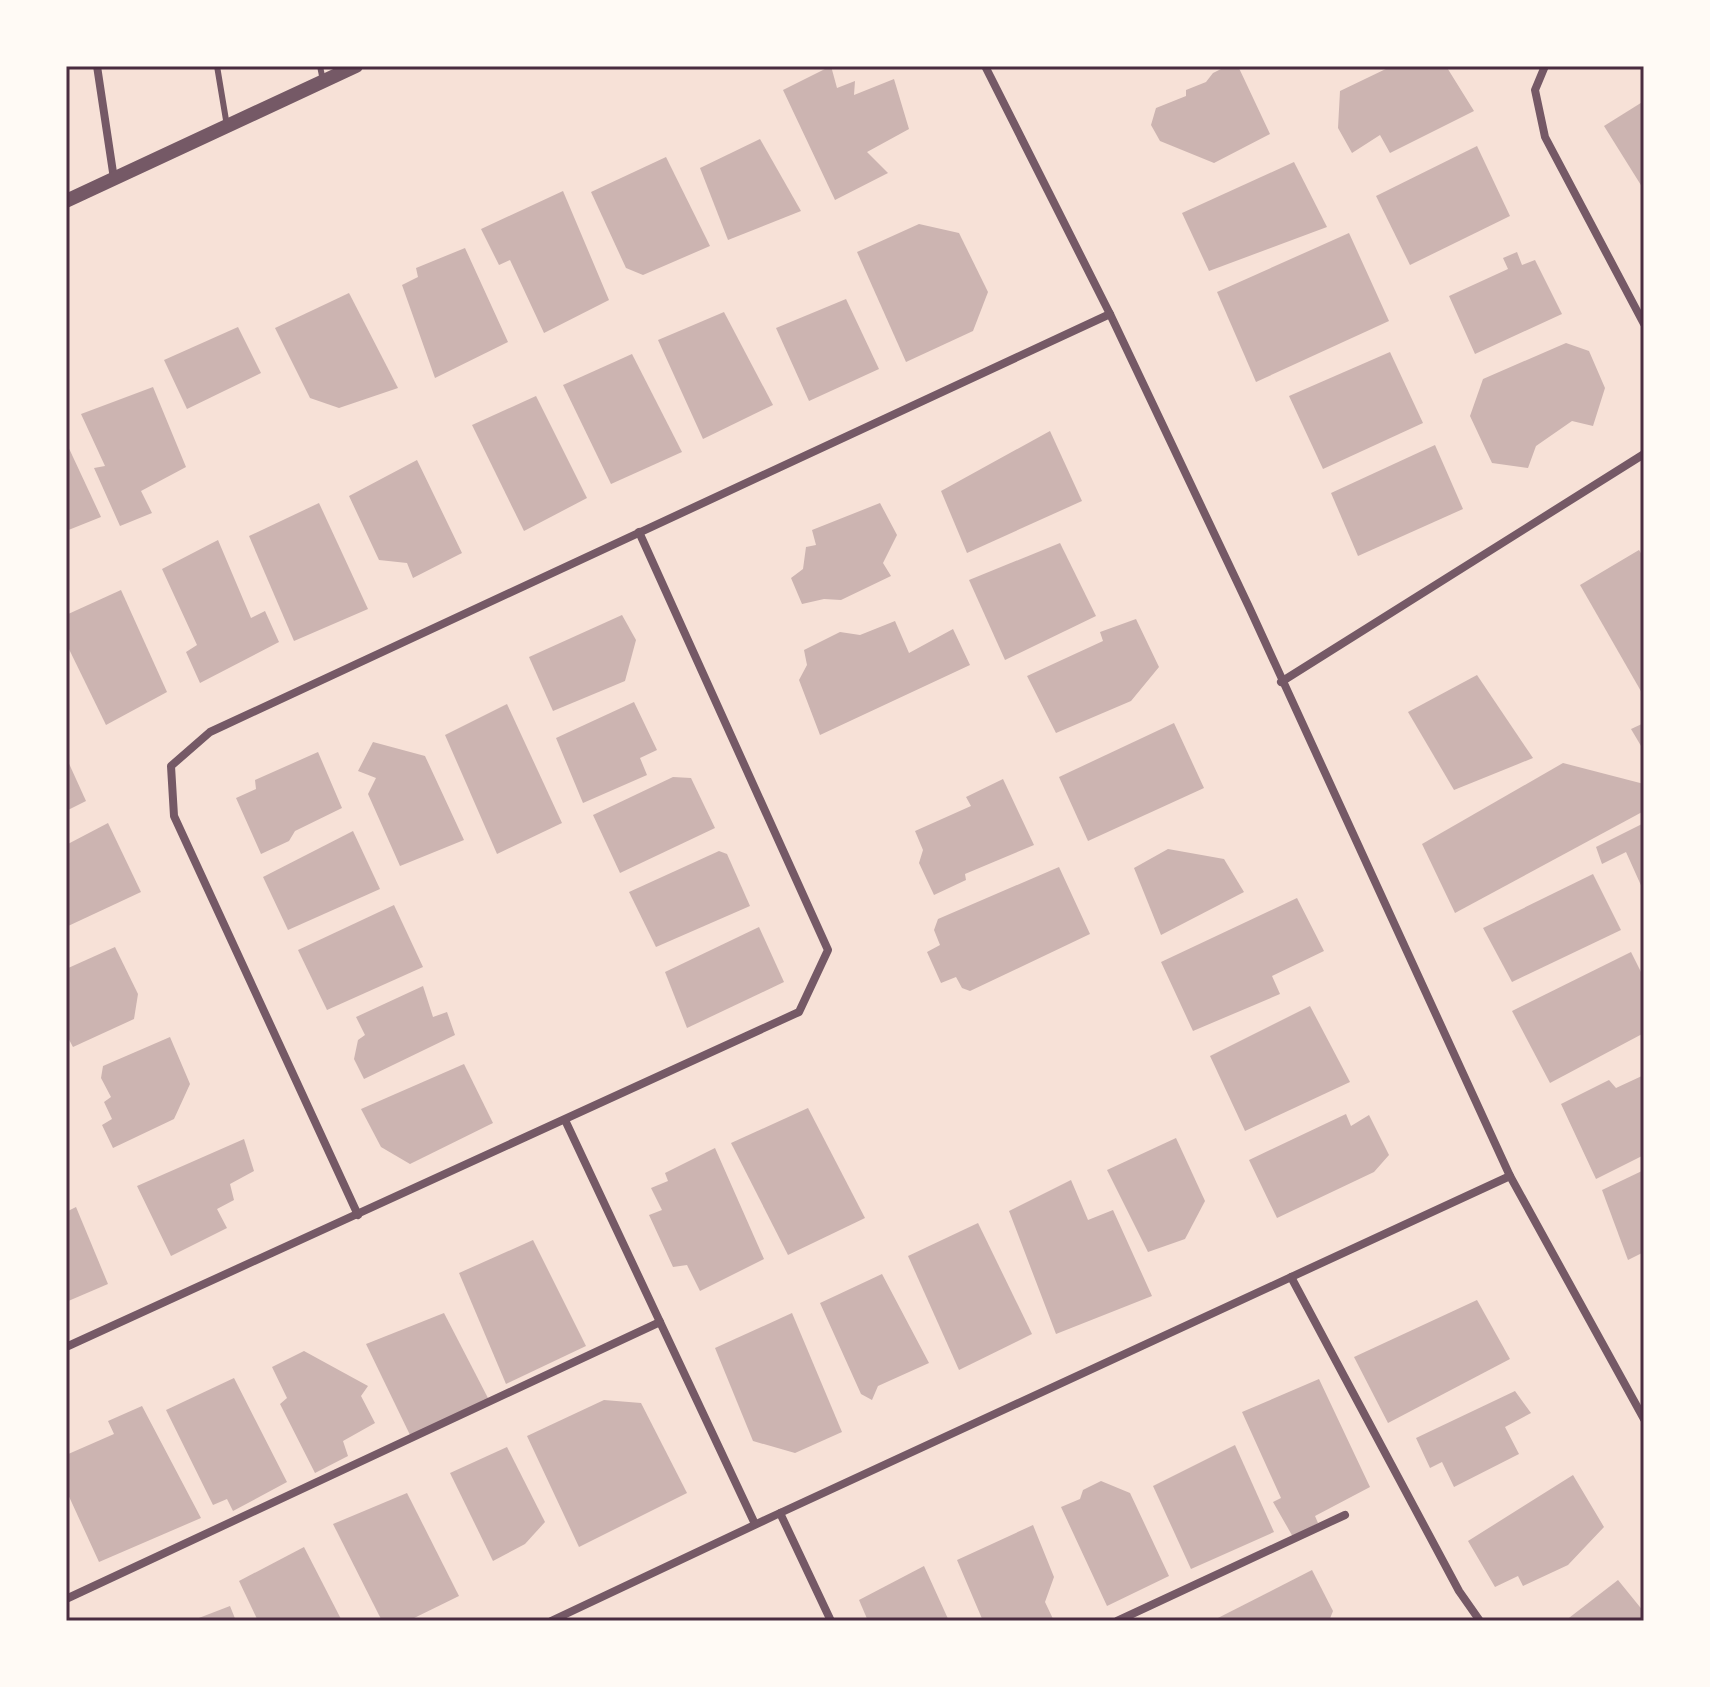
<svg xmlns="http://www.w3.org/2000/svg" width="1710" height="1687" viewBox="0 0 1710 1687" font-family="Commissioner,sans-serif">
	<style>
		.building { fill: #ccb4b1 }
		.lines { fill: none; stroke-linecap: round; stroke-linejoin: round }
		.service { stroke: #755966; stroke-width: 6 }
		.minor { stroke: #755966; stroke-width: 8 }
		.tertiary { stroke: #755966; stroke-width: 14 }
		.neatline { fill: none; stroke: #4a2c40; stroke-width: 3 }
	</style>
	<rect width="100%" height="100%" fill="#f7e1d7"/>
	<!-- building -->
	<g class="building">
		<polygon points="831,66 837,88 855,81 854,95 894,79 909,129 867,152 888,173 835,200 783,90"/>
		<polygon points="1227,66 1238,66 1270,134 1214,163 1160,141 1151,125 1156,108 1186,96 1186,90 1206,82 1213,73"/>
		<polygon points="1392,66 1446,66 1474,111 1390,153 1380,135 1352,153 1338,128 1340,91"/>
		<polygon points="1644,101 1644,190 1604,126"/>
		<polygon points="760,139 801,211 728,240 700,168"/>
		<polygon points="1477,146 1510,216 1410,265 1376,196"/>
		<polygon points="666,157 710,246 643,275 626,268 591,192"/>
		<polygon points="1294,162 1327,227 1209,271 1182,213"/>
		<polygon points="563,191 609,300 544,333 510,260 499,265 481,229"/>
		<polygon points="919,224 959,233 988,292 973,331 906,362 857,252"/>
		<polygon points="1349,233 1389,321 1256,382 1217,292"/>
		<polygon points="465,248 508,342 435,378 402,285 418,277 416,268"/>
		<polygon points="1517,252 1522,265 1535,260 1562,314 1475,354 1449,296 1508,269 1503,258"/>
		<polygon points="349,293 398,388 339,408 310,398 275,328"/>
		<polygon points="846,299 879,369 809,401 776,328"/>
		<polygon points="724,312 773,405 703,439 658,340"/>
		<polygon points="238,327 261,373 187,409 164,360"/>
		<polygon points="1566,343 1589,351 1605,388 1593,426 1572,421 1536,446 1528,468 1492,463 1470,416 1483,379"/>
		<polygon points="1390,352 1423,423 1323,469 1289,396"/>
		<polygon points="632,354 682,452 611,484 563,385"/>
		<polygon points="153,387 186,467 141,491 152,513 120,526 94,468 105,466 81,414"/>
		<polygon points="536,396 587,498 524,531 472,425"/>
		<polygon points="1050,431 1082,501 967,553 941,491"/>
		<polygon points="66,442 101,517 66,531"/>
		<polygon points="1435,445 1463,509 1358,556 1331,493"/>
		<polygon points="417,460 462,553 413,578 407,563 379,560 349,496"/>
		<polygon points="319,503 368,609 294,641 249,536"/>
		<polygon points="880,503 897,535 883,563 891,576 841,600 824,599 802,604 791,578 803,569 806,547 816,545 812,530"/>
		<polygon points="218,540 251,618 265,611 279,642 200,683 186,652 197,645 162,569"/>
		<polygon points="1060,543 1096,616 1005,660 969,580"/>
		<polygon points="1639,550 1644,558 1644,691 1642,693 1580,585"/>
		<polygon points="121,590 167,692 106,725 66,643 66,615"/>
		<polygon points="622,615 636,640 625,681 553,711 529,657"/>
		<polygon points="1136,619 1159,667 1131,701 1056,733 1027,676 1103,641 1100,632"/>
		<polygon points="895,621 909,653 953,629 970,665 820,735 799,680 807,665 804,650 840,632 860,635"/>
		<polygon points="1477,675 1533,758 1454,790 1408,712"/>
		<polygon points="634,702 657,750 640,758 647,775 583,803 556,738"/>
		<polygon points="507,704 562,823 497,854 445,735"/>
		<polygon points="1174,723 1204,788 1088,841 1059,777"/>
		<polygon points="1644,723 1644,751 1631,729"/>
		<polygon points="373,742 425,756 464,840 400,866 368,794 376,778 358,771"/>
		<polygon points="318,752 342,808 295,831 289,841 261,854 236,798 256,789 255,780"/>
		<polygon points="66,757 86,801 66,811"/>
		<polygon points="1563,763 1644,784 1644,811 1455,913 1422,844"/>
		<polygon points="673,777 691,778 715,828 620,873 593,815"/>
		<polygon points="1003,779 1034,845 965,874 966,880 934,895 919,863 923,850 915,831 971,806 966,797"/>
		<polygon points="108,823 141,892 66,927 66,845"/>
		<polygon points="1644,823 1644,892 1626,852 1602,864 1596,847"/>
		<polygon points="353,831 380,889 288,930 263,877"/>
		<polygon points="1168,849 1224,859 1244,892 1161,935 1134,868"/>
		<polygon points="719,851 727,854 750,906 656,947 629,892"/>
		<polygon points="1059,867 1090,934 970,991 962,988 956,977 941,983 927,952 940,945 934,930 938,919"/>
		<polygon points="1593,874 1621,930 1512,982 1483,928"/>
		<polygon points="1297,898 1324,951 1272,976 1280,994 1193,1031 1161,962"/>
		<polygon points="394,905 423,967 327,1010 298,950"/>
		<polygon points="759,927 784,982 687,1028 665,972"/>
		<polygon points="115,947 138,994 134,1019 73,1047 66,1034 66,969"/>
		<polygon points="1631,952 1644,978 1644,1033 1550,1083 1512,1011"/>
		<polygon points="423,986 433,1017 447,1012 455,1035 364,1079 354,1059 358,1040 365,1035 356,1017"/>
		<polygon points="1310,1006 1350,1082 1245,1131 1210,1056"/>
		<polygon points="170,1037 190,1084 174,1119 113,1148 102,1125 112,1119 104,1102 111,1097 101,1078 103,1066"/>
		<polygon points="464,1064 493,1123 410,1164 381,1147 361,1109"/>
		<polygon points="1644,1075 1644,1155 1596,1179 1561,1104 1609,1080 1616,1088"/>
		<polygon points="808,1108 865,1218 788,1255 731,1143"/>
		<polygon points="1346,1114 1351,1126 1369,1115 1389,1155 1374,1172 1277,1218 1249,1160"/>
		<polygon points="1176,1138 1205,1201 1185,1239 1148,1252 1107,1170"/>
		<polygon points="244,1139 254,1171 230,1184 234,1200 217,1209 227,1228 171,1256 137,1186"/>
		<polygon points="715,1148 764,1259 700,1291 687,1265 673,1267 649,1215 662,1210 651,1188 668,1181 665,1173"/>
		<polygon points="1644,1170 1644,1252 1628,1260 1602,1190"/>
		<polygon points="1071,1180 1088,1220 1113,1210 1152,1296 1056,1334 1009,1211"/>
		<polygon points="76,1207 108,1284 66,1302 66,1212"/>
		<polygon points="978,1223 1032,1334 959,1370 908,1256"/>
		<polygon points="533,1240 586,1346 506,1384 459,1273"/>
		<polygon points="882,1274 929,1363 878,1386 872,1400 861,1394 820,1303"/>
		<polygon points="1477,1300 1510,1359 1388,1423 1354,1357"/>
		<polygon points="444,1313 489,1400 411,1437 366,1344"/>
		<polygon points="792,1313 842,1432 795,1453 753,1441 715,1348"/>
		<polygon points="304,1351 368,1386 361,1396 375,1423 343,1441 348,1456 315,1473 280,1404 287,1398 272,1367"/>
		<polygon points="234,1378 287,1482 233,1511 227,1499 213,1505 166,1410"/>
		<polygon points="1319,1379 1370,1487 1315,1516 1318,1523 1293,1537 1273,1502 1281,1498 1242,1412"/>
		<polygon points="1515,1391 1531,1413 1505,1427 1519,1454 1454,1487 1442,1462 1430,1468 1416,1438"/>
		<polygon points="604,1400 641,1403 687,1493 579,1547 527,1436"/>
		<polygon points="142,1406 201,1518 99,1562 66,1490 66,1455 114,1434 108,1421"/>
		<polygon points="1235,1445 1274,1532 1191,1569 1153,1486"/>
		<polygon points="507,1447 545,1522 525,1544 493,1561 450,1473"/>
		<polygon points="1573,1475 1604,1527 1568,1565 1523,1586 1518,1576 1495,1587 1468,1541"/>
		<polygon points="1101,1481 1130,1493 1169,1576 1107,1606 1061,1507 1080,1499 1083,1490"/>
		<polygon points="407,1493 459,1596 408,1621 382,1621 333,1524"/>
		<polygon points="1033,1525 1054,1577 1045,1602 1054,1621 983,1621 957,1560"/>
		<polygon points="304,1547 342,1621 258,1621 239,1581"/>
		<polygon points="924,1566 949,1621 868,1621 859,1600"/>
		<polygon points="1312,1570 1333,1611 1329,1621 1212,1621"/>
		<polygon points="1618,1580 1644,1612 1644,1621 1565,1621"/>
		<polygon points="230,1606 236,1621 191,1621"/>
	</g>
	<g class="lines">
		<!-- service -->
		<g class="service">
			<polyline points="217,66 227,126"/>
			<polyline points="320,66 323,81"/>
		</g>
		<!-- minor -->
		<g class="minor">
			<polyline points="97,66 114,179"/>
			<polyline points="985,66 1110,314 1249,607 1510,1176 1644,1419"/>
			<polyline points="1545,66 1535,90 1545,137 1644,324"/>
			<polyline points="1281,682 1644,454"/>
			<polyline points="565,1120 755,1524"/>
			<polyline points="358,1215 174,816 171,766 210,732 1110,314"/>
			<polyline points="1291,1277 1459,1591 1480,1621"/>
			<polyline points="66,1347 799,1012 828,950 639,532"/>
			<polyline points="780,1513 831,1621"/>
			<polyline points="66,1599 660,1322"/>
			<polyline points="551,1621 780,1513 1510,1176"/>
			<polyline points="1117,1621 1345,1515"/>
		</g>
		<!-- tertiary -->
		<polyline class="tertiary" points="66,201 356,66"/>
	</g>
	<!-- border -->
	<rect width="1710" height="1687" fill="none" stroke="#fffaf5" stroke-width="136"/>
	<rect x="68" y="68" width="1574" height="1551" class="neatline"/>
</svg>
